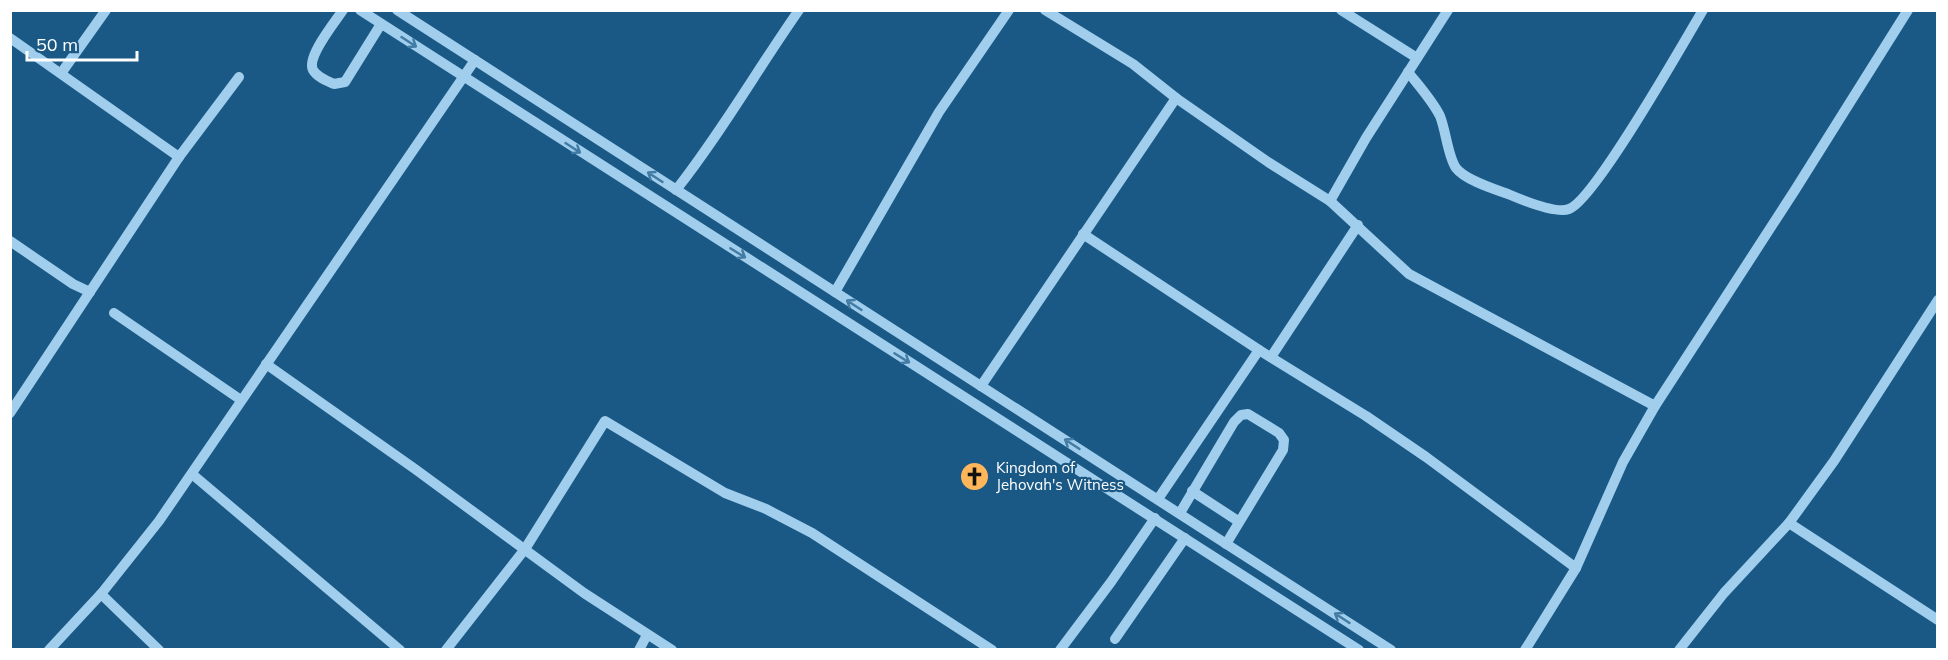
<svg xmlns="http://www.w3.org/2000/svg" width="1948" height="660" viewBox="0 0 1948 660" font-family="Mulish,sans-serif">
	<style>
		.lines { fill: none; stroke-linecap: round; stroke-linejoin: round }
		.minor { stroke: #a0ceec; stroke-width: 10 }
		.oneway { stroke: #427ca4 }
		.labels { text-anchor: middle; stroke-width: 4.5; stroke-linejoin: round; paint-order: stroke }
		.poi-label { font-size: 15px; fill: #fff; stroke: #1a5985; text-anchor: start }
	</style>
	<rect width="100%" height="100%" fill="#1a5985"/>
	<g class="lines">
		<!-- minor -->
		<g class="minor">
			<path d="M343,10c-8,12 -37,47 -30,60 4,7 14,11 21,14l11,-2 36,-58"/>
			<polyline points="360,10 1359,650"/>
			<polyline points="397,10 1391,650"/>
			<polyline points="1045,10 1133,64 1176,98 1268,162 1330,201 1409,274 1655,406"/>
			<polyline points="1341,10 1417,58"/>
			<polyline points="10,38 179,157"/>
			<polyline points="62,72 106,10"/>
			<path d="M1408,72c11,14 24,28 32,44 6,15 8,41 16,52 9,12 38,21 52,26 14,6 48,20 61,15 25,-8 115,-167 134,-199"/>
			<path d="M676,190c45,-57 81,-120 123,-180"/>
			<polyline points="1330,201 1366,138 1448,10"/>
			<polyline points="1083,234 1259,350 1366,416 1426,457 1576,568"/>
			<polyline points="10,241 73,284 90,292"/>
			<polyline points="835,292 939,112 1009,10"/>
			<polyline points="114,313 241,400"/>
			<polyline points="1271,357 1358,225"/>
			<polyline points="266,364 415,469 584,593 672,650"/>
			<polyline points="981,386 1176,98"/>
			<polyline points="10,413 179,157 239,77"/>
			<polyline points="192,474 400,650"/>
			<polyline points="1192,491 1238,521"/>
			<polyline points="1158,499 1259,350"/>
			<polyline points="1180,513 1234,422 1241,415 1248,414 1279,433 1284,440 1283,450 1226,544"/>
			<polyline points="1789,523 1938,620"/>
			<polyline points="101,594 159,650"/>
			<polyline points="1115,639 1185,538"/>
			<polyline points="49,650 101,594 159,521 475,60"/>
			<polyline points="446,650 525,549 605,421 725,493 766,509 812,533 992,650"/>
			<polyline points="639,650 647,635"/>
			<polyline points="1060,650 1111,582 1155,518"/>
			<polyline points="1525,650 1576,568 1623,462 1655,406 1795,190 1908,10"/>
			<polyline points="1679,650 1724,593 1789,523 1834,461 1938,300"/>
		</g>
	</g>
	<!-- one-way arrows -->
	<defs><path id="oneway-shaft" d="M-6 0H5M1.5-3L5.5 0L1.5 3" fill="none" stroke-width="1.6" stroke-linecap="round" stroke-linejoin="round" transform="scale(1.5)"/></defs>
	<g class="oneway">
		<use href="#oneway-shaft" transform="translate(409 42) rotate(33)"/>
		<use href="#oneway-shaft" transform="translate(573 148) rotate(33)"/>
		<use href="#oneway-shaft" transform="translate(655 177) rotate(-147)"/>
		<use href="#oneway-shaft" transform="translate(738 253) rotate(32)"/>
		<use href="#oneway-shaft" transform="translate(854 305) rotate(-147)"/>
		<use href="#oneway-shaft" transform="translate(902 358) rotate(32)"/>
		<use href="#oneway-shaft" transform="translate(1072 444) rotate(-147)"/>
		<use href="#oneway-shaft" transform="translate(1342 618) rotate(-147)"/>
	</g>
	<!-- icons -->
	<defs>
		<symbol id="church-disc" viewBox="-11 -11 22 22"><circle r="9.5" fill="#ffb65b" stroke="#1a5985"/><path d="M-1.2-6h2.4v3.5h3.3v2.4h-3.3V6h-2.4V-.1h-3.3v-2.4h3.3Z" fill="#111"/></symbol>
	</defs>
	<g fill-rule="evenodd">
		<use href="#church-disc" x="958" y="460" width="33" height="33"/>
	</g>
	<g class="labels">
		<!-- poi labels -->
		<g class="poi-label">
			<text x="996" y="473">Kingdom of<tspan x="996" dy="17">Jehovah's Witness</tspan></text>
		</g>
	</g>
	<!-- border -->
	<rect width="1948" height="660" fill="none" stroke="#ffffff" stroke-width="24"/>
	<!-- scale -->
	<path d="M27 51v9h110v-9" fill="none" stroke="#ffffff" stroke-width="3"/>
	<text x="36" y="51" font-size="18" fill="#ffffff" stroke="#1a5985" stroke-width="4.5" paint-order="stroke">50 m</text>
</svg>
